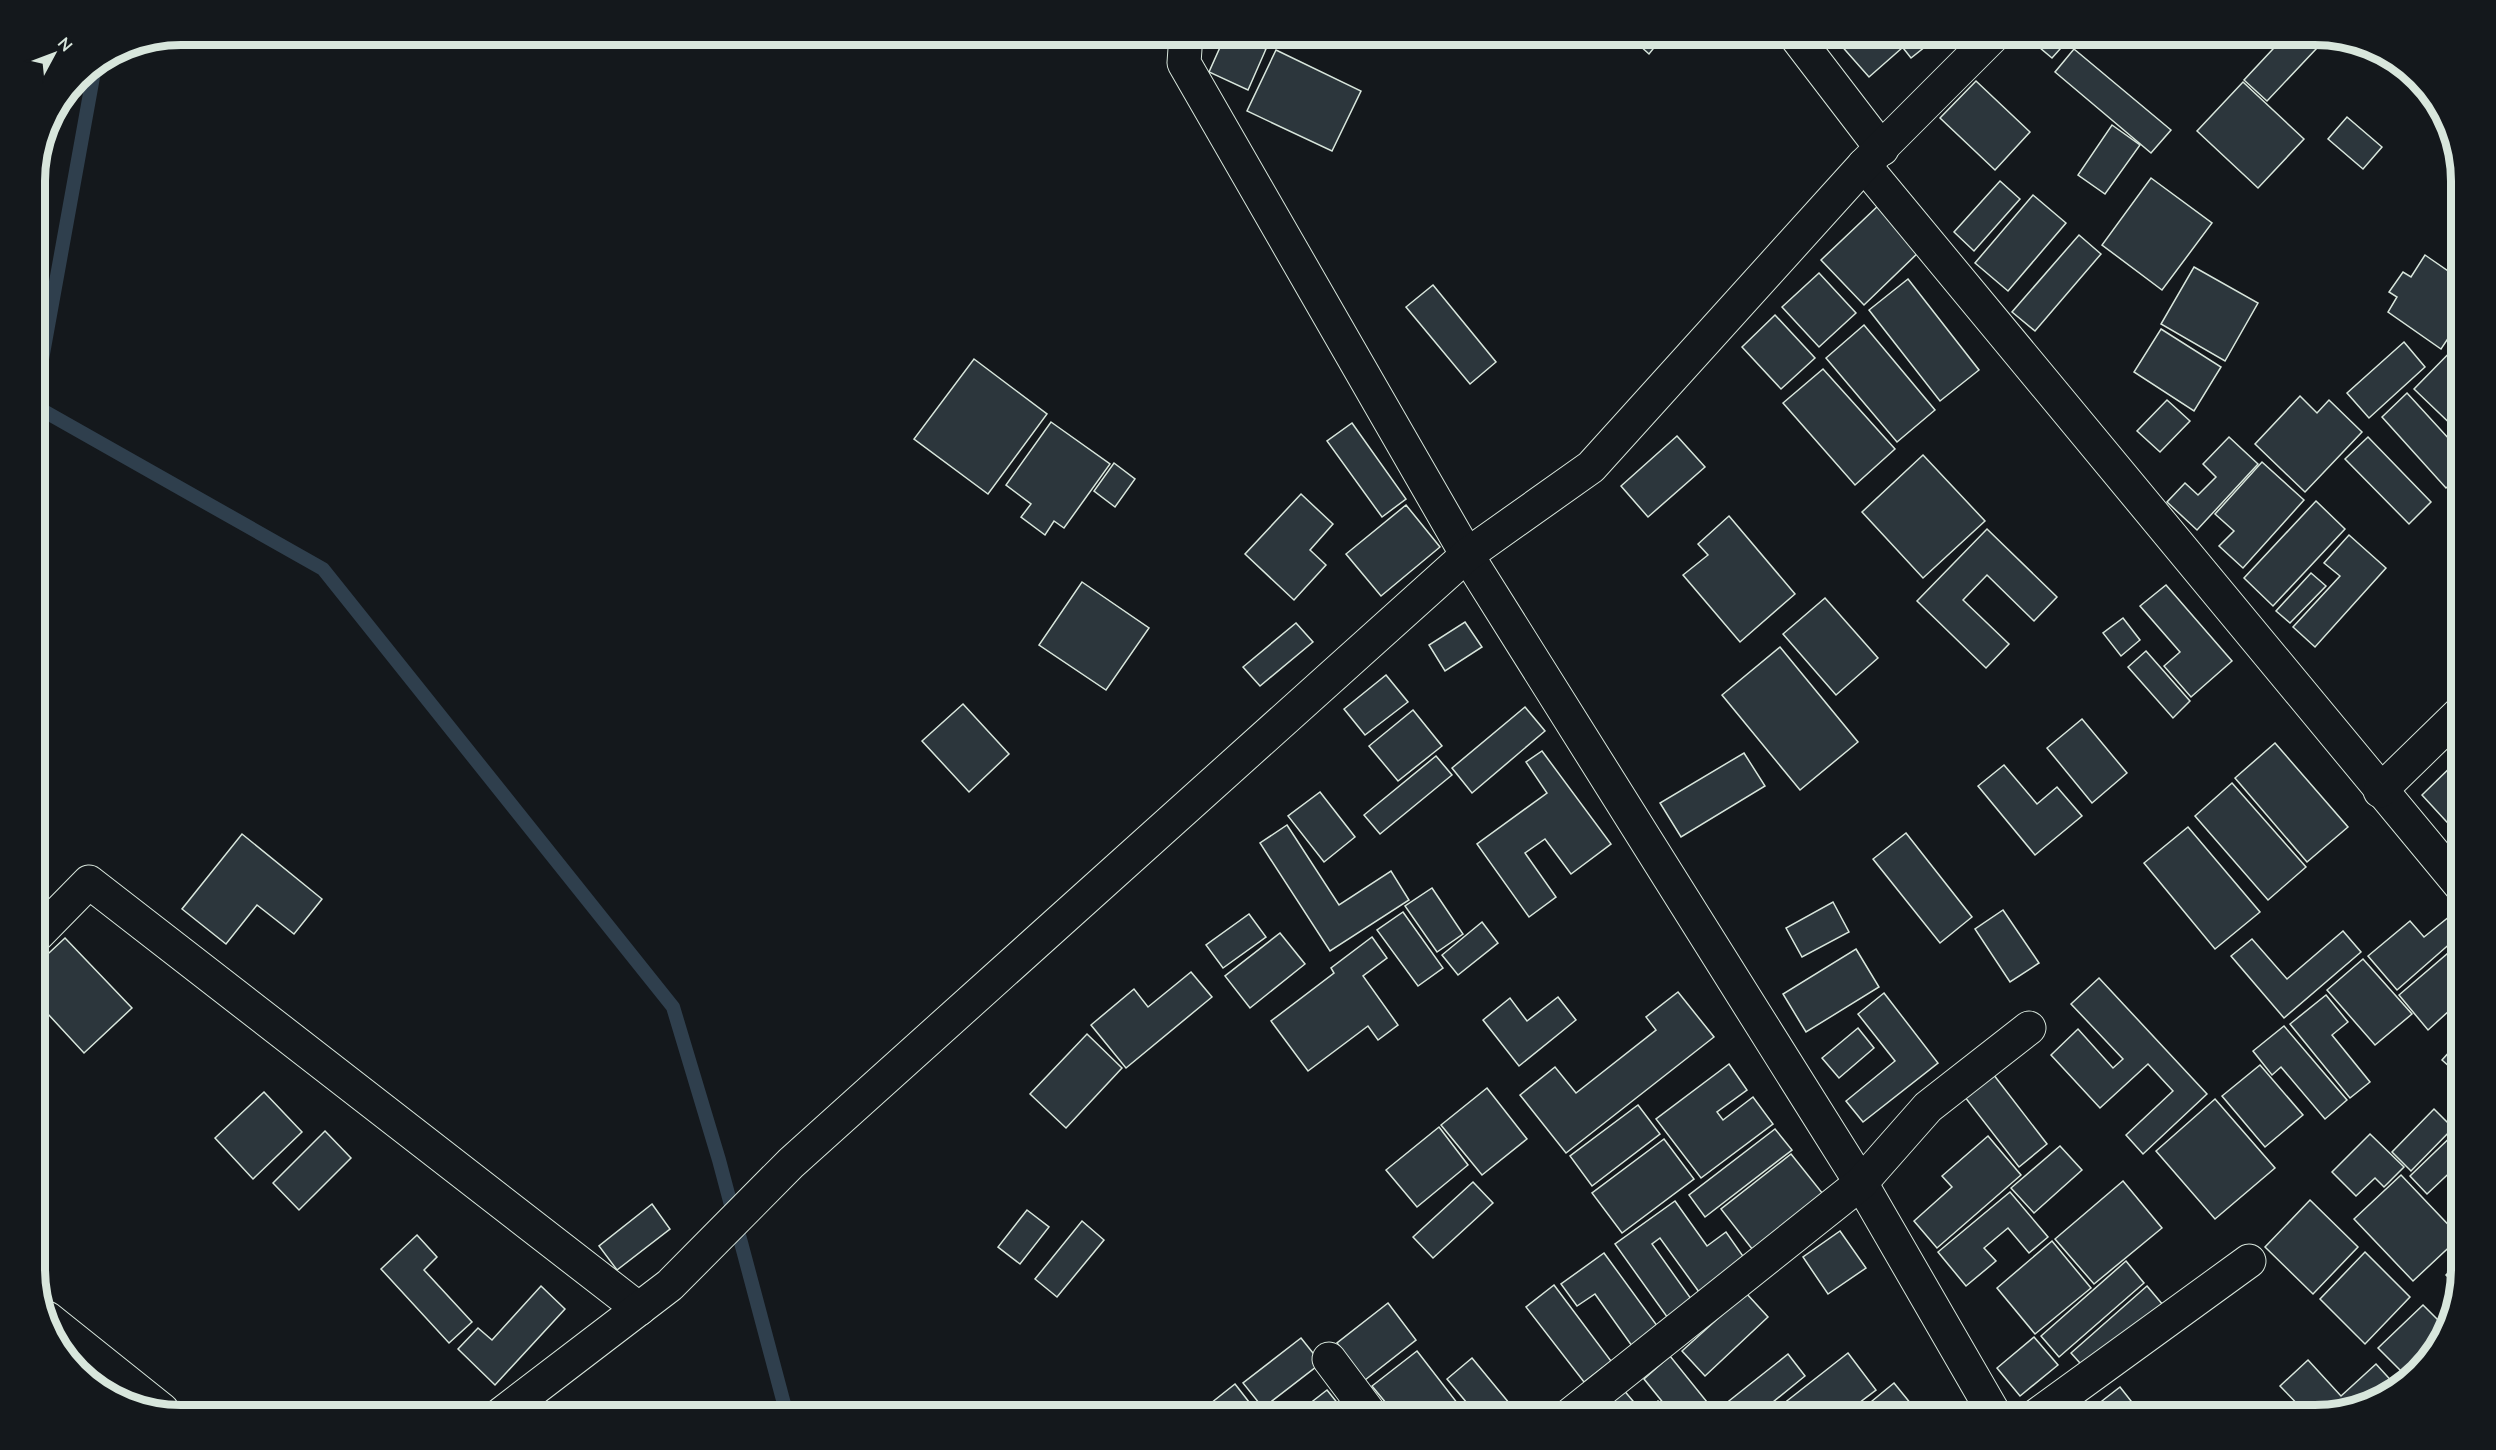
<svg xmlns="http://www.w3.org/2000/svg" width="2496" height="1450" viewBox="0 0 2496 1450" font-family="Lato,sans-serif">
	<style>
		.lines { fill: none; stroke-linecap: round; stroke-linejoin: round }
		.stream { stroke: #2f3f4d; stroke-width: 14 }
		.building { fill: #2c363c; stroke: #d8e6dc; stroke-width: 1.5 }
		.minor-casing { stroke: #d8e6dc; stroke-width: 35 }
		.minor { stroke: #14181c; stroke-width: 33 }
		.rim { fill: none; stroke: #d8e6dc; stroke-width: 8 }
	</style>
	<rect width="100%" height="100%" fill="#14181c"/>
	<g class="lines">
		<!-- stream -->
		<g class="stream">
			<polyline points="35,398 95,66"/>
			<polyline points="35,406 323,569 673,1007 719,1160 787,1415"/>
		</g>
	</g>
	<!-- building -->
	<g class="building">
		<polygon points="1226,34 1233,34 1266,49 1248,90 1209,72"/>
		<polygon points="1627,34 1665,34 1649,54"/>
		<polygon points="1831,34 1890,34 1902,48 1869,77"/>
		<polygon points="1892,34 1933,34 1936,38 1911,58"/>
		<polygon points="2029,34 2065,34 2069,39 2052,58 2027,37"/>
		<polygon points="2287,34 2303,34 2317,48 2267,101 2244,80"/>
		<polygon points="2074,49 2171,130 2151,153 2055,72"/>
		<polygon points="1276,50 1361,91 1332,151 1247,111"/>
		<polygon points="1976,81 2030,132 1995,170 1940,118"/>
		<polygon points="2243,82 2304,139 2258,188 2197,131"/>
		<polygon points="2347,117 2382,147 2363,169 2328,139"/>
		<polygon points="2112,125 2140,145 2105,194 2078,175"/>
		<polygon points="2151,178 2212,223 2162,290 2102,245"/>
		<polygon points="2000,181 2020,199 1974,251 1954,232"/>
		<polygon points="2033,195 2066,223 2008,291 1975,263"/>
		<polygon points="1880,204 1922,249 1864,305 1821,260"/>
		<polygon points="2079,235 2101,254 2035,331 2012,312"/>
		<polygon points="2425,255 2461,280 2461,319 2441,349 2388,312 2397,297 2389,292 2403,272 2411,277"/>
		<polygon points="2194,267 2258,303 2225,361 2161,324"/>
		<polygon points="1819,273 1856,313 1819,347 1782,307"/>
		<polygon points="1908,279 1979,370 1940,401 1869,310"/>
		<polygon points="1433,285 1496,362 1470,384 1406,307"/>
		<polygon points="1775,315 1815,358 1781,389 1742,347"/>
		<polygon points="1864,325 1935,410 1897,442 1826,358"/>
		<polygon points="2161,329 2221,367 2194,411 2134,372"/>
		<polygon points="2461,341 2461,434 2414,389"/>
		<polygon points="2404,342 2425,367 2369,418 2347,393"/>
		<polygon points="974,359 1047,414 988,494 914,439"/>
		<polygon points="1823,369 1895,449 1855,485 1783,403"/>
		<polygon points="2407,393 2461,452 2461,475 2446,488 2382,417"/>
		<polygon points="2300,396 2317,413 2329,400 2362,432 2305,492 2255,444"/>
		<polygon points="2167,400 2190,421 2160,452 2137,431"/>
		<polygon points="1051,422 1110,464 1064,528 1054,521 1045,535 1021,517 1031,504 1006,485"/>
		<polygon points="1352,423 1406,499 1382,517 1327,441"/>
		<polygon points="1677,436 1705,467 1648,517 1621,486"/>
		<polygon points="2229,437 2258,464 2197,530 2167,502 2185,483 2198,495 2216,477 2203,464"/>
		<polygon points="2368,437 2431,502 2409,524 2345,459"/>
		<polygon points="1923,455 1985,521 1923,578 1862,512"/>
		<polygon points="2262,462 2304,500 2243,568 2219,546 2234,531 2215,514"/>
		<polygon points="1114,463 1135,479 1115,507 1094,491"/>
		<polygon points="1301,494 1333,524 1310,550 1326,565 1294,600 1245,554"/>
		<polygon points="2316,501 2345,529 2273,606 2244,578"/>
		<polygon points="1406,505 1440,547 1381,596 1346,554"/>
		<polygon points="1729,516 1795,594 1740,642 1683,575 1708,555 1698,544"/>
		<polygon points="2461,522 2461,538 2454,530"/>
		<polygon points="1987,529 2057,597 2034,621 1987,575 1963,600 2009,644 1986,668 1917,601"/>
		<polygon points="2349,535 2386,568 2315,647 2293,627 2340,576 2324,563"/>
		<polygon points="2311,573 2326,586 2290,623 2276,611"/>
		<polygon points="1082,582 1149,628 1106,690 1039,645"/>
		<polygon points="2166,585 2232,661 2191,697 2164,666 2180,652 2140,606"/>
		<polygon points="1825,598 1878,658 1836,695 1783,634"/>
		<polygon points="2123,618 2140,640 2121,656 2103,633"/>
		<polygon points="1465,622 1482,647 1445,671 1429,645"/>
		<polygon points="1296,623 1313,642 1260,686 1243,667"/>
		<polygon points="1780,647 1858,742 1800,790 1722,695"/>
		<polygon points="2146,651 2190,701 2173,718 2128,667"/>
		<polygon points="1386,675 1408,702 1365,735 1344,709"/>
		<polygon points="963,704 1009,754 969,792 922,741"/>
		<polygon points="1525,707 1545,731 1472,793 1452,768"/>
		<polygon points="1413,710 1442,746 1398,781 1369,746"/>
		<polygon points="2082,719 2127,773 2092,803 2047,748"/>
		<polygon points="2275,743 2348,827 2307,862 2235,778"/>
		<polygon points="1542,751 1611,844 1571,874 1545,839 1525,853 1556,897 1529,917 1477,844 1547,793 1526,762"/>
		<polygon points="1744,753 1765,786 1681,837 1660,803"/>
		<polygon points="1436,756 1452,775 1380,834 1364,815"/>
		<polygon points="2461,757 2461,827 2456,832 2422,795"/>
		<polygon points="2004,765 2037,804 2057,787 2082,816 2035,855 1978,786"/>
		<polygon points="2232,783 2306,867 2268,900 2195,816"/>
		<polygon points="1320,792 1355,837 1324,862 1288,816"/>
		<polygon points="1287,825 1339,905 1391,871 1409,900 1330,951 1260,843"/>
		<polygon points="2188,827 2260,912 2215,949 2144,863"/>
		<polygon points="1906,833 1972,917 1940,943 1873,859"/>
		<polygon points="242,834 322,899 294,934 257,905 226,944 182,909"/>
		<polygon points="1432,888 1463,934 1437,952 1405,906"/>
		<polygon points="1833,902 1849,932 1802,957 1786,928"/>
		<polygon points="2003,910 2039,963 2010,982 1975,929"/>
		<polygon points="1403,912 1443,968 1418,986 1377,930"/>
		<polygon points="1249,914 1266,937 1223,968 1206,945"/>
		<polygon points="2450,916 2461,929 2461,934 2397,990 2368,956 2410,921 2424,937"/>
		<polygon points="1482,922 1498,943 1458,975 1442,955"/>
		<polygon points="2343,931 2361,952 2284,1018 2231,956 2252,939 2287,979"/>
		<polygon points="1280,933 1305,964 1250,1008 1225,976"/>
		<polygon points="1372,937 1387,958 1363,976 1398,1025 1378,1040 1368,1026 1308,1071 1271,1021 1334,973 1331,968"/>
		<polygon points="65,938 132,1008 84,1053 35,1000 35,966"/>
		<polygon points="2461,942 2461,985 2454,991 2461,1000 2428,1030 2399,995"/>
		<polygon points="1856,949 1879,987 1806,1032 1783,994"/>
		<polygon points="2363,959 2412,1014 2375,1045 2327,990"/>
		<polygon points="1191,972 1212,997 1126,1068 1091,1025 1134,989 1148,1007"/>
		<polygon points="2099,978 2207,1094 2143,1154 2126,1135 2173,1091 2148,1064 2100,1108 2051,1055 2078,1029 2113,1068 2123,1059 2071,1004"/>
		<polygon points="1678,992 1714,1037 1566,1153 1520,1095 1555,1067 1576,1093 1656,1030 1646,1017"/>
		<polygon points="1884,993 1938,1063 1863,1122 1846,1101 1895,1061 1858,1014"/>
		<polygon points="2326,995 2348,1022 2332,1035 2370,1082 2350,1098 2290,1024"/>
		<polygon points="1558,997 1576,1020 1519,1066 1483,1020 1510,998 1527,1021"/>
		<polygon points="2284,1026 2347,1100 2325,1119 2281,1067 2272,1075 2253,1051"/>
		<polygon points="1858,1028 1874,1048 1839,1078 1822,1058"/>
		<polygon points="1087,1034 1122,1068 1066,1128 1030,1094"/>
		<polygon points="2461,1039 2461,1077 2442,1060"/>
		<polygon points="1729,1064 1747,1090 1717,1112 1723,1120 1753,1097 1773,1124 1701,1178 1656,1119"/>
		<polygon points="2260,1065 2303,1115 2265,1147 2222,1096"/>
		<polygon points="1990,1070 2047,1144 2019,1167 1961,1092"/>
		<polygon points="1487,1088 1527,1139 1482,1175 1441,1125"/>
		<polygon points="264,1092 302,1132 253,1179 215,1138"/>
		<polygon points="2215,1099 2275,1168 2215,1219 2156,1151"/>
		<polygon points="1638,1105 1660,1134 1592,1186 1570,1156"/>
		<polygon points="2434,1109 2453,1128 2411,1171 2392,1152"/>
		<polygon points="1439,1127 1468,1165 1417,1207 1386,1170"/>
		<polygon points="2461,1127 2461,1162 2427,1194 2410,1176"/>
		<polygon points="1775,1129 1792,1150 1705,1217 1689,1195"/>
		<polygon points="325,1131 351,1158 299,1210 273,1183"/>
		<polygon points="2370,1134 2404,1167 2384,1187 2375,1178 2356,1196 2332,1172"/>
		<polygon points="1988,1136 2021,1175 1937,1248 1914,1221 1952,1187 1942,1176"/>
		<polygon points="1664,1139 1694,1179 1622,1233 1592,1193"/>
		<polygon points="2060,1146 2082,1170 2034,1213 2011,1188"/>
		<polygon points="1791,1154 1827,1199 1756,1254 1721,1209"/>
		<polygon points="2401,1175 2460,1237 2413,1281 2354,1219"/>
		<polygon points="2123,1181 2162,1228 2094,1284 2055,1239"/>
		<polygon points="1473,1182 1493,1203 1433,1258 1413,1237"/>
		<polygon points="2010,1192 2048,1237 2029,1253 2008,1228 1984,1248 1996,1261 1966,1286 1938,1252"/>
		<polygon points="2310,1200 2358,1247 2313,1294 2265,1247"/>
		<polygon points="1675,1201 1707,1246 1726,1232 1745,1259 1699,1292 1660,1238 1652,1244 1694,1303 1670,1321 1615,1244"/>
		<polygon points="652,1204 670,1229 617,1270 599,1246"/>
		<polygon points="1027,1210 1049,1227 1020,1264 998,1247"/>
		<polygon points="1082,1221 1104,1240 1057,1297 1035,1279"/>
		<polygon points="1840,1231 1866,1268 1828,1294 1803,1257"/>
		<polygon points="417,1235 437,1257 424,1270 472,1322 449,1343 381,1269"/>
		<polygon points="2052,1241 2091,1288 2035,1334 1997,1288"/>
		<polygon points="2365,1252 2410,1297 2365,1344 2320,1299"/>
		<polygon points="1604,1253 1658,1327 1632,1346 1595,1294 1577,1306 1561,1284"/>
		<polygon points="2461,1260 2461,1269 2457,1286 2446,1275"/>
		<polygon points="2126,1261 2144,1283 2059,1357 2041,1336"/>
		<polygon points="1554,1285 1611,1361 1584,1382 1526,1307"/>
		<polygon points="541,1286 565,1309 495,1385 458,1349 478,1328 492,1340"/>
		<polygon points="2147,1286 2163,1305 2088,1372 2071,1353"/>
		<polygon points="1746,1293 1768,1317 1705,1376 1682,1351"/>
		<polygon points="1388,1303 1416,1340 1365,1380 1337,1343"/>
		<polygon points="2423,1305 2446,1328 2442,1343 2407,1377 2378,1348"/>
		<polygon points="2034,1337 2058,1365 2020,1396 1997,1368"/>
		<polygon points="1301,1338 1321,1363 1263,1408 1243,1383"/>
		<polygon points="1417,1351 1458,1404 1444,1415 1396,1415 1372,1386"/>
		<polygon points="1848,1353 1876,1390 1843,1415 1778,1415 1774,1411"/>
		<polygon points="1788,1354 1805,1376 1757,1415 1673,1415 1644,1379 1670,1356 1715,1412"/>
		<polygon points="1472,1358 1519,1415 1477,1415 1447,1379"/>
		<polygon points="2308,1360 2341,1396 2376,1364 2397,1387 2388,1396 2308,1415 2280,1386"/>
		<polygon points="1894,1383 1920,1415 1855,1415"/>
		<polygon points="1235,1384 1256,1411 1251,1415 1196,1415"/>
		<polygon points="2120,1387 2142,1415 2084,1415"/>
		<polygon points="1622,1388 1643,1413 1658,1401 1670,1415 1608,1415 1600,1406"/>
		<polygon points="1327,1390 1347,1415 1295,1415"/>
	</g>
	<g class="lines">
		<defs>
			<g id="minor">
				<polyline points="1186,34 1184,63 1467,555 1861,1183 1995,1415"/>
				<polyline points="1794,34 1882,149"/>
				<polyline points="1864,165 2461,886"/>
				<polyline points="2380,791 2461,712"/>
				<polyline points="35,937 89,882 639,1309"/>
				<polyline points="47,1318 162,1410"/>
				<polyline points="1329,1359 1371,1415"/>
				<polyline points="500,1415 670,1285 791,1163 1467,555 1591,467 1864,165 1995,34"/>
				<polyline points="1570,1415 1861,1183 1928,1107 2029,1028"/>
				<polyline points="2037,1415 2249,1261"/>
			</g>
		</defs>
		<!-- minor casing -->
		<use href="#minor" class="minor-casing"/>
		<!-- minor -->
		<use href="#minor" class="minor"/>
	</g>
	<!-- crop -->
	<path d="M0 0H2496V1450H0ZM181 45H2315A136 136 0 0 1 2451 181V1269A136 136 0 0 1 2315 1405H181A136 136 0 0 1 45 1269V181A136 136 0 0 1 181 45Z" fill="#14181c" fill-rule="evenodd"/>
	<path class="rim" d="M181 45H2315A136 136 0 0 1 2451 181V1269A136 136 0 0 1 2315 1405H181A136 136 0 0 1 45 1269V181A136 136 0 0 1 181 45Z"/>
	<!-- north arrow -->
	<g transform="translate(54 54) rotate(49)" stroke="#14181c" stroke-width="4.5" paint-order="stroke">
	<path d="M0-4.5L10 22L0 15L-10 22Z" fill="#d8e6dc"/>
	<text y="-9" font-size="16" font-weight="bold" text-anchor="middle" fill="#d8e6dc">N</text>
	</g>
</svg>
